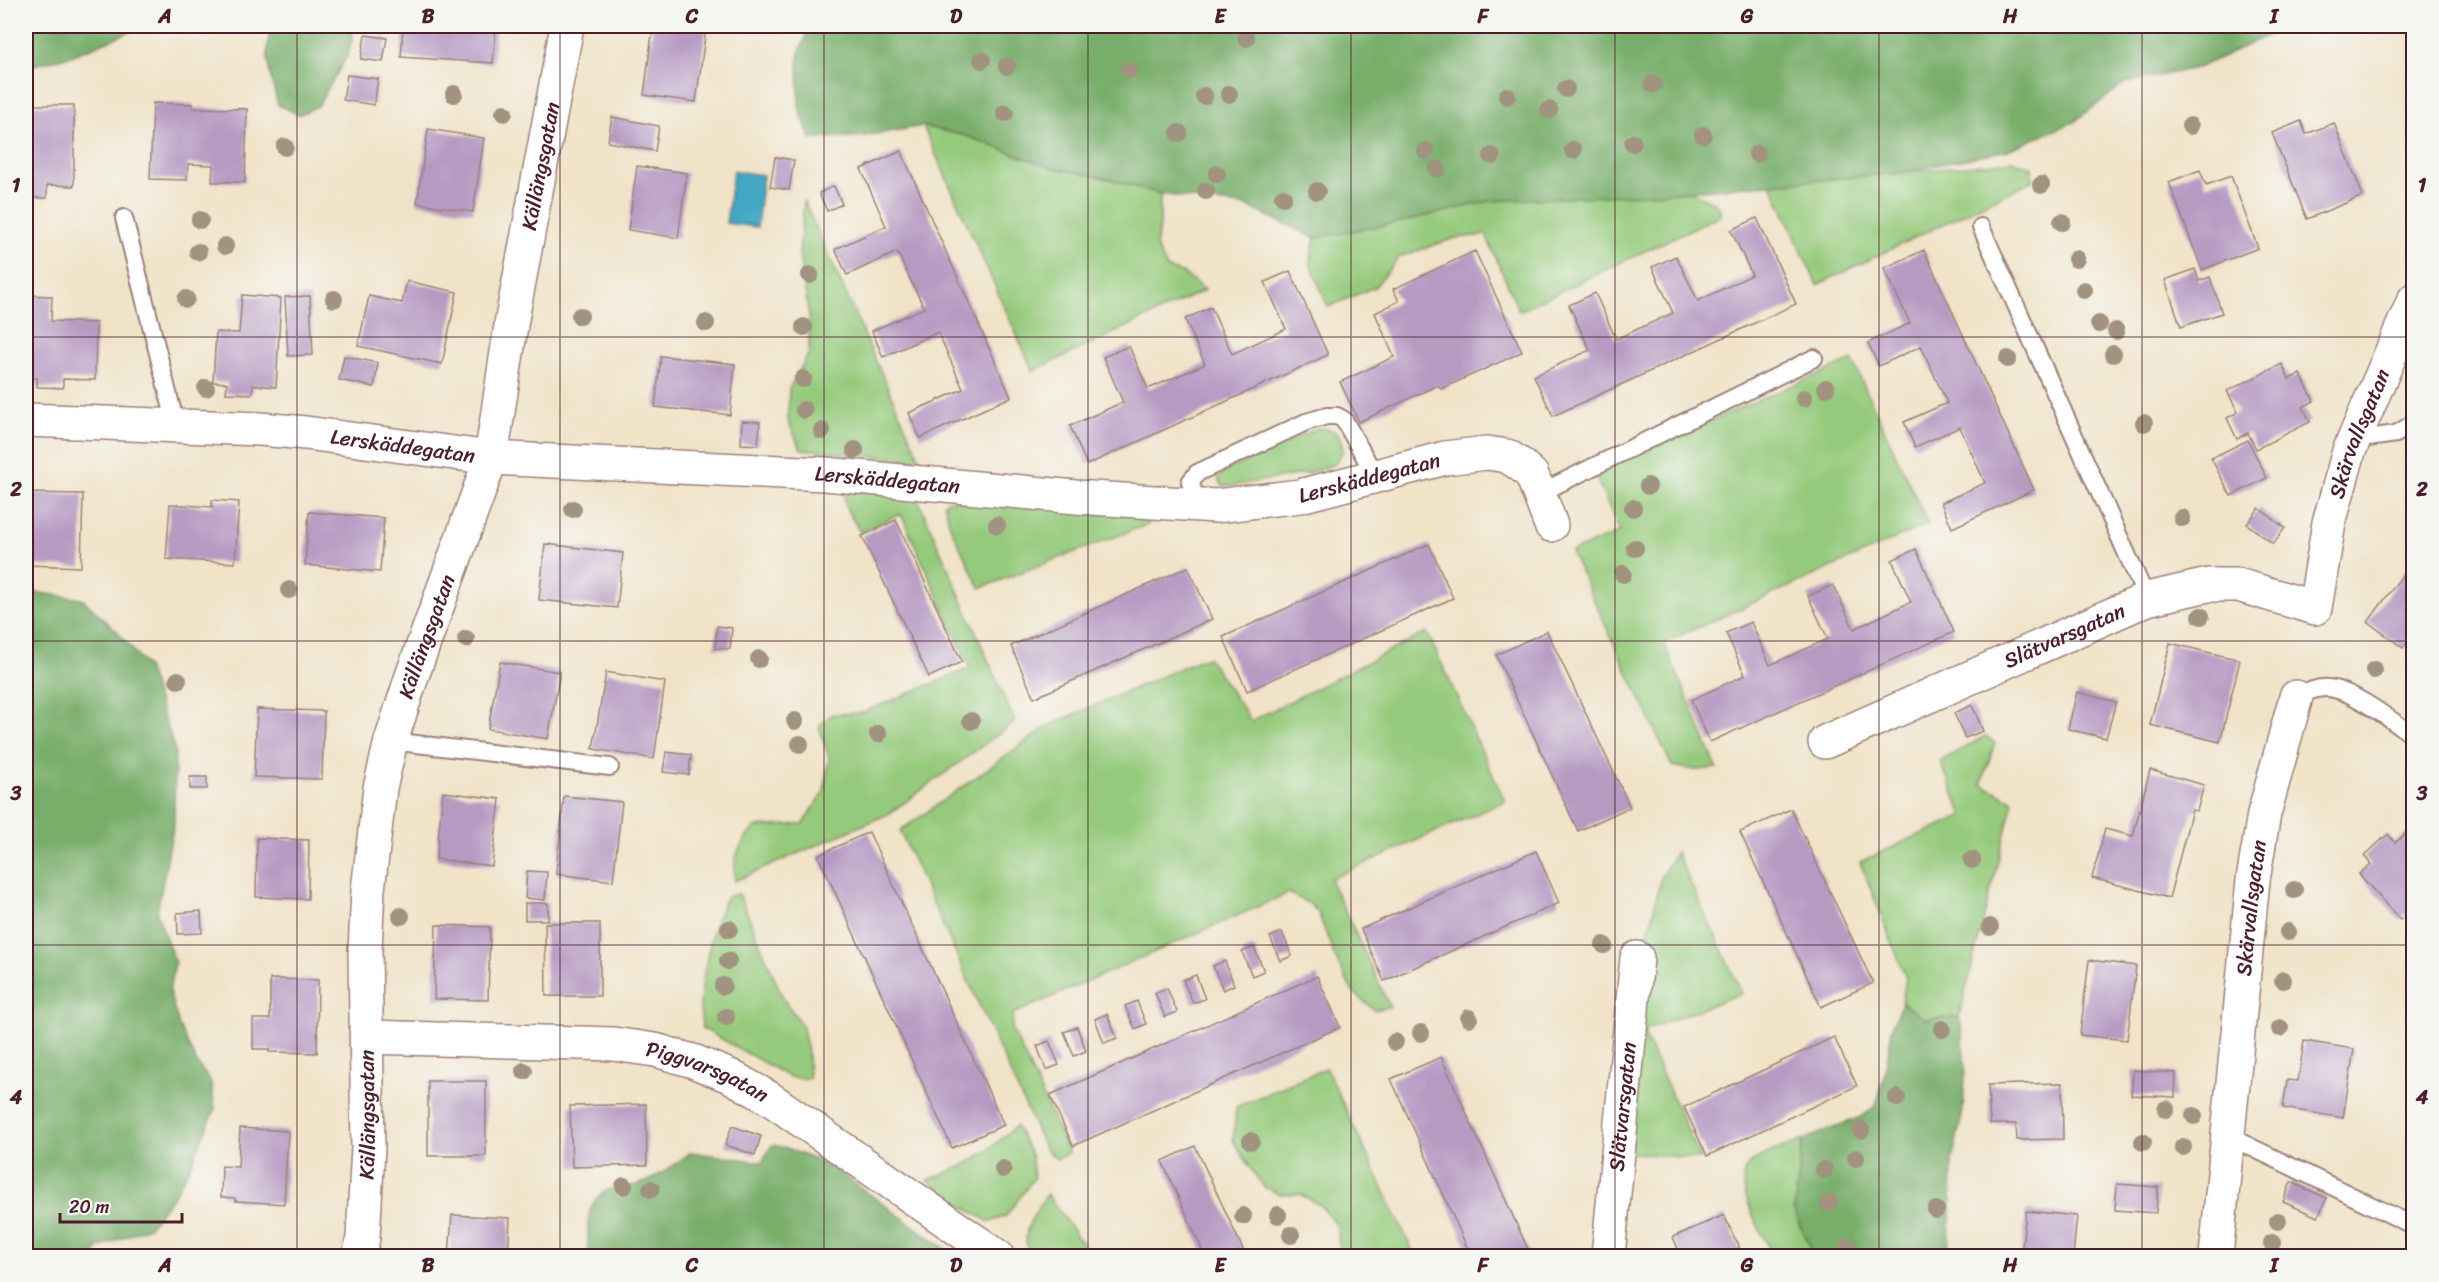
<svg xmlns="http://www.w3.org/2000/svg" width="2439" height="1282" viewBox="0 0 2439 1282" font-family="Sriracha,sans-serif">
	<style>
		.green { fill: #95ca7b; stroke: #707453; stroke-width: 1.5 }
		.forest { fill: #78ae6b; stroke: #61664b; stroke-width: 1.5 }
		.water { fill: #43a8c3; stroke: #466477; stroke-width: 1.5 }
		.building { fill: #b69ac2 }
		.lines { fill: none; stroke-linecap: round; stroke-linejoin: round }
		.service-casing { stroke: #9d817a; stroke-width: 20 }
		.minor-casing { stroke: #9d817a; stroke-width: 36 }
		.service { stroke: #fff; stroke-width: 16 }
		.minor { stroke: #fff; stroke-width: 33 }
		.tree { fill: #a1937f }
		.grid { fill: none; stroke: #4a1f2b; stroke-width: 1.5; stroke-opacity: 0.55 }
		.labels { text-anchor: middle; stroke-width: 6; stroke-linejoin: round; paint-order: stroke }
		.street-label { font-size: 21px; fill: #4a1f2b; stroke: #f6f6f2 }
		.neatline { fill: none; stroke: #4a1f2b; stroke-width: 2 }
		.grid-label { font-size: 20px; text-anchor: middle; font-weight: bold; fill: #4a1f2b }
	</style>
	<rect width="100%" height="100%" fill="#f6f6f2"/>
	<filter id="ink" filterUnits="userSpaceOnUse"><feTurbulence type="fractalNoise" baseFrequency=".0167" numOctaves="2"/><feDisplacementMap in="SourceGraphic" scale="12" xChannelSelector="R" yChannelSelector="G"/><feConvolveMatrix kernelMatrix="1 2 1 2 8 2 1 2 1" color-interpolation-filters="sRGB"/></filter>
	<filter id="wash" filterUnits="userSpaceOnUse"><feTurbulence type="fractalNoise" baseFrequency=".008" numOctaves="4" result="noise"/><feDisplacementMap in="SourceGraphic" scale="24" xChannelSelector="R" yChannelSelector="G"/><feGaussianBlur stdDeviation="1.35" result="paint"/><feColorMatrix in="noise" values="0 0 0 0 0 0 0 0 0 0 0 0 0 0 0 0 0 1.4 0 .05"/><feComposite in="paint" operator="in"/></filter>
	<g filter="url(#wash)">
		<rect width="100%" height="100%" fill="#f0e3c8"/>
		<!-- green -->
		<g class="green">
			<polygon points="923,126 966,136 1053,168 1106,178 1160,194 1160,225 1156,246 1167,268 1184,274 1205,290 1033,371"/>
			<polygon points="2012,161 2032,167 2032,181 1817,285 1771,184 1899,173"/>
			<polygon points="1688,191 1711,201 1720,209 1721,215 1519,311 1486,235 1455,238 1399,257 1375,287 1328,307 1310,263 1315,238 1396,223 1490,201"/>
			<polygon points="804,201 921,461 801,449 788,421 789,389 809,353 809,316 799,255"/>
			<polygon points="1852,360 1928,524 1664,643 1717,768 1695,770 1672,766 1571,552 1620,532 1593,471"/>
			<path d="M1318,428c17,0 23,6 25,23l-8,13 -27,9 -76,13h-10l-4,-7 5,-7z"/>
			<path d="M850,490l67,7 98,225 -125,91 -155,68c-3,-24 4,-36 20,-54l48,-3 21,-32 5,-35 -10,-31 13,-12 29,-1 109,-45 -69,-154 -41,18 -14,-24 -2,-12z"/>
			<polygon points="949,500 1141,515 1149,524 980,588 950,526 944,503"/>
			<polygon points="1427,632 1505,801 1330,879 1390,1007 1374,1010 1352,991 1334,955 1318,912 1310,904 1289,893 1013,1014 1012,1029 1069,1153 1057,1159 1045,1149 900,831 1048,726 1201,659 1208,657 1251,721"/>
			<polygon points="1986,736 1995,743 1981,784 2013,801 1959,1017 1925,1019 1902,1003 1906,978 1860,862 1963,815 1940,761"/>
			<polygon points="1676,852 1742,993 1645,1030 1646,1039 1701,1159 1624,1152 1644,953 1661,877"/>
			<path d="M739,894l45,106 18,25 6,27 1,27 -20,-2 -87,-49c0,-7 -2,-15 -2,-23 2,-26 13,-90 28,-109z"/>
			<polygon points="1326,1068 1415,1256 1341,1256 1336,1224 1320,1205 1300,1194 1280,1194 1265,1188 1257,1178 1233,1141 1236,1107"/>
			<polygon points="1016,1126 1031,1154 1034,1178 1006,1216 989,1222 951,1199 928,1180 963,1166 987,1151"/>
			<path d="M1803,1140l-9,70 20,46h-41c-9,-18 -42,-74 -25,-91 11,-11 41,-19 55,-25z"/>
			<path d="M1047,1194l44,62h-55c-24,-16 1,-45 11,-62z"/>
		</g>
		<!-- forest -->
		<g class="forest">
			<polygon points="26,26 144,26 71,56 26,67"/>
			<path d="M272,26h82l-5,27 -31,53 -19,9 -21,-10c-7,-25 -16,-53 -6,-79z"/>
			<polygon points="810,26 2288,26 2200,67 2125,83 2074,122 2008,150 1899,173 1656,194 1490,201 1396,223 1315,238 1246,206 1160,194 1106,178 1053,168 966,136 923,126 858,137 810,138 799,107 798,56"/>
			<polygon points="26,591 82,599 117,631 147,667 175,750 174,823 157,913 175,963 169,991 179,1026 197,1063 211,1082 215,1109 190,1167 174,1195 149,1227 98,1248 94,1256 26,1256"/>
			<polygon points="1902,1003 1925,1019 1959,1017 1963,1036 1965,1075 1963,1111 1952,1160 1951,1212 1947,1256 1814,1256 1794,1211 1803,1140 1861,1117 1875,1107 1884,1078 1893,1023"/>
			<path d="M772,1145l14,3 46,19 123,89h-366c-2,-23 -6,-54 19,-66 9,-4 22,-2 32,-6 19,-7 36,-20 51,-32l71,10z"/>
		</g>
		<!-- water -->
		<polygon class="water" points="733,171 763,175 757,227 726,223"/>
		<g id="blocks">
			<!-- building -->
			<g class="building">
				<polygon points="403,26 496,26 493,63 401,57"/>
				<polygon points="653,26 678,26 706,29 696,102 644,95"/>
				<polygon points="365,35 387,38 383,62 361,59"/>
				<polygon points="347,75 378,79 374,105 343,100"/>
				<polygon points="153,103 193,104 193,108 247,109 245,182 212,182 213,165 188,164 187,180 150,179"/>
				<polygon points="26,105 74,105 74,186 47,185 47,198 26,198"/>
				<polygon points="612,117 659,126 655,151 608,142"/>
				<polygon points="2301,121 2306,134 2334,123 2363,196 2307,219 2272,133"/>
				<polygon points="428,129 484,138 473,212 417,203"/>
				<polygon points="901,151 1011,397 920,438 909,413 963,389 938,332 883,357 872,331 924,308 897,252 847,275 835,249 886,226 861,169"/>
				<polygon points="775,157 794,160 789,190 770,187"/>
				<polygon points="637,166 687,173 678,238 628,230"/>
				<polygon points="2200,170 2206,185 2231,176 2258,248 2202,270 2169,182"/>
				<polygon points="834,186 842,204 827,211 819,193"/>
				<polygon points="1757,218 1796,304 1553,416 1534,376 1590,350 1569,305 1595,293 1616,339 1673,313 1652,267 1676,256 1698,301 1752,275 1731,230"/>
				<polygon points="1924,250 2034,490 1952,528 1941,503 1985,483 1960,427 1915,447 1904,422 1947,403 1921,346 1879,366 1868,343 1910,323 1884,268"/>
				<polygon points="1475,251 1522,352 1441,389 1438,385 1359,422 1340,382 1394,357 1375,313 1399,301 1393,289"/>
				<polygon points="2195,269 2199,281 2210,277 2222,313 2181,327 2165,280"/>
				<polygon points="1290,271 1328,355 1087,465 1070,426 1123,402 1103,357 1129,346 1148,389 1205,364 1185,319 1211,307 1232,354 1286,329 1265,282"/>
				<polygon points="407,281 457,292 442,364 358,346 369,296 402,303"/>
				<polygon points="26,295 52,296 51,321 96,323 95,380 63,379 63,388 37,387 37,378 26,378"/>
				<polygon points="242,295 281,298 276,387 253,385 252,394 226,393 227,383 213,382 216,332 239,333"/>
				<polygon points="310,296 313,355 288,356 285,297"/>
				<polygon points="344,356 378,363 374,387 339,380"/>
				<polygon points="661,356 735,364 730,415 655,407"/>
				<polygon points="2282,364 2289,379 2300,374 2314,401 2303,407 2310,422 2256,449 2248,433 2237,439 2227,418 2238,412 2227,391"/>
				<polygon points="742,421 760,422 758,445 741,444"/>
				<polygon points="2248,440 2267,478 2231,496 2211,458"/>
				<polygon points="26,493 83,494 81,567 26,565"/>
				<polygon points="212,500 239,502 235,563 166,559 170,504 212,507"/>
				<polygon points="2259,508 2285,528 2273,544 2247,524"/>
				<polygon points="309,512 384,518 380,572 305,565"/>
				<polygon points="896,520 962,662 929,677 862,536"/>
				<polygon points="545,544 623,553 617,608 539,600"/>
				<polygon points="1429,544 1453,598 1247,691 1223,637"/>
				<polygon points="1916,549 1954,632 1710,742 1691,700 1745,675 1726,633 1751,622 1770,665 1828,639 1808,596 1833,585 1854,629 1911,602 1892,560"/>
				<polygon points="2414,559 2414,633 2403,648 2368,622"/>
				<polygon points="1188,567 1212,619 1034,698 1011,646"/>
				<polygon points="717,626 732,628 730,649 715,648"/>
				<polygon points="1547,631 1630,807 1578,831 1496,655"/>
				<polygon points="2170,643 2240,660 2220,742 2150,725"/>
				<polygon points="500,662 560,672 548,739 488,729"/>
				<polygon points="606,672 665,682 654,759 593,749"/>
				<polygon points="2077,692 2116,702 2106,738 2068,729"/>
				<polygon points="1972,705 1983,731 1965,738 1954,713"/>
				<polygon points="257,709 324,711 322,779 254,777"/>
				<polygon points="666,752 691,755 689,775 663,772"/>
				<polygon points="2150,770 2204,785 2197,811 2192,810 2169,898 2092,878 2105,829 2133,836"/>
				<rect x="190" y="777" width="17" height="12"/>
				<polygon points="443,792 500,799 492,866 436,859"/>
				<polygon points="564,796 622,802 613,881 556,874"/>
				<polygon points="1791,809 1873,983 1821,1007 1740,832"/>
				<polygon points="2408,831 2414,838 2414,908 2400,920 2359,874 2371,864 2364,856 2388,834 2395,843"/>
				<polygon points="869,832 1004,1125 952,1148 818,855"/>
				<polygon points="257,838 309,840 308,899 256,897"/>
				<polygon points="1536,851 1559,903 1384,981 1361,929"/>
				<polygon points="527,871 547,872 545,900 525,898"/>
				<rect x="525" y="903" width="23" height="17"/>
				<polygon points="201,911 202,933 178,934 177,913"/>
				<polygon points="545,923 600,923 600,996 546,996"/>
				<polygon points="436,925 490,927 488,1000 434,999"/>
				<polygon points="1282,932 1292,956 1280,961 1270,937"/>
				<polygon points="1254,947 1264,971 1252,976 1242,952"/>
				<polygon points="2089,960 2136,966 2127,1040 2080,1035"/>
				<polygon points="1225,961 1234,985 1223,990 1213,966"/>
				<polygon points="1196,975 1205,999 1193,1003 1183,980"/>
				<polygon points="1317,976 1340,1027 1073,1146 1050,1095"/>
				<polygon points="270,979 318,980 317,1053 269,1052 269,1049 253,1049 253,1019 270,1019"/>
				<polygon points="1167,988 1177,1012 1165,1017 1155,993"/>
				<polygon points="1137,1001 1146,1024 1135,1029 1125,1006"/>
				<polygon points="1107,1014 1117,1038 1104,1043 1095,1019"/>
				<polygon points="1077,1027 1086,1051 1074,1056 1064,1032"/>
				<polygon points="1834,1037 1857,1086 1707,1156 1684,1107"/>
				<polygon points="1049,1041 1059,1065 1046,1070 1037,1046"/>
				<polygon points="2304,1041 2354,1049 2343,1118 2283,1108 2287,1080 2298,1081"/>
				<polygon points="1441,1057 1531,1256 1471,1256 1391,1079"/>
				<polygon points="2133,1070 2176,1073 2175,1097 2131,1095"/>
				<rect x="428" y="1081" width="58" height="75"/>
				<polygon points="2062,1083 2063,1139 2017,1140 2016,1124 1990,1124 1988,1085"/>
				<polygon points="646,1104 647,1165 572,1167 570,1106"/>
				<polygon points="732,1126 761,1136 755,1155 725,1145"/>
				<polygon points="240,1128 288,1131 284,1204 236,1201 235,1198 221,1197 222,1166 238,1167"/>
				<polygon points="1195,1146 1246,1256 1205,1256 1162,1161"/>
				<polygon points="2291,1182 2327,1198 2318,1217 2283,1202"/>
				<polygon points="2117,1184 2158,1187 2156,1213 2115,1210"/>
				<polygon points="2026,1211 2077,1216 2073,1256 2021,1256"/>
				<polygon points="452,1215 510,1218 508,1256 449,1256"/>
				<polygon points="1724,1215 1743,1256 1681,1256 1673,1237"/>
			</g>
		</g>
	</g>
	<g filter="url(#ink)">
		<use href="#blocks" fill-opacity="0" stroke="#9d817a" stroke-width="1.5"/>
		<g class="lines">
			<defs>
				<g id="service">
					<polyline points="124,218 176,425"/>
					<polyline points="1981,227 2147,599"/>
					<polyline points="2354,440 2396,434 2414,423"/>
					<polyline points="1540,493 1814,358"/>
					<polyline points="1198,504 1190,482 1197,473 1306,422 1327,416 1337,416 1344,420 1376,477"/>
					<path d="M2296,697c10,-5 21,-10 32,-9 25,2 64,33 86,48"/>
					<polyline points="391,741 610,767"/>
					<polyline points="2228,1136 2414,1226"/>
				</g>
				<g id="minor">
					<path id="s1" d="M26,420l234,9 46,4 185,25 334,16 251,23 140,9 84,-10 145,-38 42,-5 20,3 14,9 11,10 19,50"/>
					<path id="s2" d="M1825,742l322,-143 61,-14h30l77,23 14,-85 20,-72 65,-151"/>
					<path id="s3" d="M367,1037l246,7 42,6 38,11 39,16 37,21 228,158"/>
					<path id="s4" d="M359,1256l4,-18 5,-90 -3,-198 3,-60 12,-102 11,-47 21,-65 79,-218 21,-139 55,-293"/>
					<path id="s5" d="M1608,1256l29,-298"/>
					<path id="s6" d="M2216,1256l37,-376 11,-66 32,-117"/>
				</g>
			</defs>
			<!-- service casing -->
			<use href="#service" class="service-casing"/>
			<!-- minor casing -->
			<use href="#minor" class="minor-casing"/>
			<!-- service -->
			<use href="#service" class="service"/>
			<!-- minor -->
			<use href="#minor" class="minor"/>
		</g>
		<!-- trees -->
		<g class="tree">
			<circle cx="1246" cy="38" r="9"/>
			<circle cx="982" cy="60" r="9"/>
			<circle cx="1007" cy="66" r="9"/>
			<circle cx="1129" cy="70" r="9"/>
			<circle cx="1653" cy="84" r="9"/>
			<circle cx="1566" cy="89" r="9"/>
			<circle cx="454" cy="94" r="9"/>
			<circle cx="1229" cy="94" r="9"/>
			<circle cx="1204" cy="96" r="9"/>
			<circle cx="1507" cy="96" r="9"/>
			<circle cx="1549" cy="110" r="9"/>
			<circle cx="504" cy="113" r="9"/>
			<circle cx="1005" cy="113" r="9"/>
			<circle cx="2190" cy="126" r="9"/>
			<circle cx="1179" cy="133" r="9"/>
			<circle cx="1703" cy="135" r="9"/>
			<circle cx="1633" cy="143" r="9"/>
			<circle cx="285" cy="147" r="9"/>
			<circle cx="1573" cy="150" r="9"/>
			<circle cx="1426" cy="151" r="9"/>
			<circle cx="1757" cy="154" r="9"/>
			<circle cx="1492" cy="156" r="9"/>
			<circle cx="1437" cy="169" r="9"/>
			<circle cx="1217" cy="174" r="9"/>
			<circle cx="2041" cy="185" r="9"/>
			<circle cx="1206" cy="191" r="9"/>
			<circle cx="1317" cy="191" r="9"/>
			<circle cx="1283" cy="197" r="9"/>
			<circle cx="200" cy="220" r="9"/>
			<circle cx="2062" cy="222" r="9"/>
			<circle cx="225" cy="246" r="9"/>
			<circle cx="198" cy="252" r="9"/>
			<circle cx="2076" cy="259" r="9"/>
			<circle cx="810" cy="275" r="9"/>
			<circle cx="2084" cy="290" r="9"/>
			<circle cx="186" cy="299" r="9"/>
			<circle cx="334" cy="299" r="9"/>
			<circle cx="580" cy="316" r="9"/>
			<circle cx="706" cy="323" r="9"/>
			<circle cx="2099" cy="324" r="9"/>
			<circle cx="804" cy="327" r="9"/>
			<circle cx="2116" cy="331" r="9"/>
			<circle cx="2113" cy="354" r="9"/>
			<circle cx="2008" cy="359" r="9"/>
			<circle cx="803" cy="379" r="9"/>
			<circle cx="206" cy="388" r="9"/>
			<circle cx="1826" cy="388" r="9"/>
			<circle cx="1804" cy="398" r="9"/>
			<circle cx="804" cy="410" r="9"/>
			<circle cx="2144" cy="423" r="9"/>
			<circle cx="822" cy="431" r="9"/>
			<circle cx="855" cy="450" r="9"/>
			<circle cx="1648" cy="486" r="9"/>
			<circle cx="1633" cy="508" r="9"/>
			<circle cx="573" cy="509" r="9"/>
			<circle cx="2182" cy="518" r="9"/>
			<circle cx="997" cy="525" r="9"/>
			<circle cx="1635" cy="548" r="9"/>
			<circle cx="1623" cy="574" r="9"/>
			<circle cx="289" cy="590" r="9"/>
			<circle cx="2201" cy="616" r="9"/>
			<circle cx="466" cy="639" r="9"/>
			<circle cx="759" cy="659" r="9"/>
			<circle cx="2374" cy="670" r="9"/>
			<circle cx="178" cy="680" r="9"/>
			<circle cx="795" cy="721" r="9"/>
			<circle cx="971" cy="721" r="9"/>
			<circle cx="878" cy="734" r="9"/>
			<circle cx="800" cy="744" r="9"/>
			<circle cx="1972" cy="860" r="9"/>
			<circle cx="2294" cy="890" r="9"/>
			<circle cx="401" cy="916" r="9"/>
			<circle cx="1990" cy="927" r="9"/>
			<circle cx="729" cy="929" r="9"/>
			<circle cx="2288" cy="932" r="9"/>
			<circle cx="1604" cy="945" r="9"/>
			<circle cx="728" cy="961" r="9"/>
			<circle cx="2283" cy="980" r="9"/>
			<circle cx="723" cy="986" r="9"/>
			<circle cx="726" cy="1017" r="9"/>
			<circle cx="1469" cy="1018" r="9"/>
			<circle cx="2280" cy="1028" r="9"/>
			<circle cx="1942" cy="1029" r="9"/>
			<circle cx="1421" cy="1033" r="9"/>
			<circle cx="1395" cy="1042" r="9"/>
			<circle cx="524" cy="1071" r="9"/>
			<circle cx="1897" cy="1098" r="9"/>
			<circle cx="2166" cy="1109" r="9"/>
			<circle cx="2194" cy="1116" r="9"/>
			<circle cx="1861" cy="1130" r="9"/>
			<circle cx="1251" cy="1141" r="9"/>
			<circle cx="2143" cy="1142" r="9"/>
			<circle cx="2183" cy="1147" r="9"/>
			<circle cx="1856" cy="1158" r="9"/>
			<circle cx="1003" cy="1169" r="9"/>
			<circle cx="1824" cy="1170" r="9"/>
			<circle cx="624" cy="1186" r="9"/>
			<circle cx="651" cy="1189" r="9"/>
			<circle cx="1829" cy="1203" r="9"/>
			<circle cx="1936" cy="1210" r="9"/>
			<circle cx="1278" cy="1215" r="9"/>
			<circle cx="1243" cy="1216" r="9"/>
			<circle cx="2278" cy="1221" r="9"/>
			<circle cx="1291" cy="1235" r="9"/>
			<circle cx="2272" cy="1243" r="9"/>
			<circle cx="1848" cy="1247" r="9"/>
		</g>
	</g>
	<!-- grid -->
	<path class="grid" d="M297,26v1230M560,26v1230M824,26v1230M1088,26v1230M1351,26v1230M1615,26v1230M1879,26v1230M2142,26v1230M26,337h2388M26,641h2388M26,945h2388"/>
	<g class="labels">
		<!-- street labels -->
		<g class="street-label">
			<text dy="7" stroke="none"><textPath href="#s4" startOffset="1114">Källängsgatan</textPath></text>
			<text dy="7" stroke="none"><textPath href="#s2" startOffset="706">Skärvallsgatan</textPath></text>
			<text dy="7" stroke="none"><textPath href="#s1" startOffset="378">Lerskäddegatan</textPath></text>
			<text dy="7" stroke="none"><textPath href="#s1" startOffset="1350">Lerskäddegatan</textPath></text>
			<text dy="7" stroke="none"><textPath href="#s1" startOffset="864">Lerskäddegatan</textPath></text>
			<text dy="7" stroke="none"><textPath href="#s2" startOffset="262">Slätvarsgatan</textPath></text>
			<text dy="7" stroke="none"><textPath href="#s4" startOffset="628">Källängsgatan</textPath></text>
			<text dy="7" stroke="none"><textPath href="#s6" startOffset="350">Skärvallsgatan</textPath></text>
			<text dy="7" stroke="none"><textPath href="#s3" startOffset="345">Piggvarsgatan</textPath></text>
			<text dy="7" stroke="none"><textPath href="#s5" startOffset="150">Slätvarsgatan</textPath></text>
			<text dy="7" stroke="none"><textPath href="#s4" startOffset="142">Källängsgatan</textPath></text>
		</g>
	</g>
	<!-- margin -->
	<rect width="2439" height="1282" fill="none" stroke="#f6f6f2" stroke-width="66"/>
	<!-- scale -->
	<path d="M60 1213v9h122v-9" fill="none" stroke="#4a1f2b" stroke-width="3"/>
	<text x="69" y="1213" font-size="18" fill="#4a1f2b" stroke="#f6f6f2" stroke-width="4.5" paint-order="stroke">20 m</text>
	<rect x="33" y="33" width="2373" height="1216" class="neatline"/>
	<g class="grid-label">
		<text x="165" y="23">A</text>
		<text x="428" y="23">B</text>
		<text x="692" y="23">C</text>
		<text x="956" y="23">D</text>
		<text x="1220" y="23">E</text>
		<text x="1483" y="23">F</text>
		<text x="1747" y="23">G</text>
		<text x="2010" y="23">H</text>
		<text x="2274" y="23">I</text>
		<text x="16" y="192">1</text>
		<text x="2422" y="192">1</text>
		<text x="16" y="496">2</text>
		<text x="2422" y="496">2</text>
		<text x="16" y="800">3</text>
		<text x="2422" y="800">3</text>
		<text x="16" y="1104">4</text>
		<text x="2422" y="1104">4</text>
		<text x="165" y="1272">A</text>
		<text x="428" y="1272">B</text>
		<text x="692" y="1272">C</text>
		<text x="956" y="1272">D</text>
		<text x="1220" y="1272">E</text>
		<text x="1483" y="1272">F</text>
		<text x="1747" y="1272">G</text>
		<text x="2010" y="1272">H</text>
		<text x="2274" y="1272">I</text>
	</g>
</svg>
